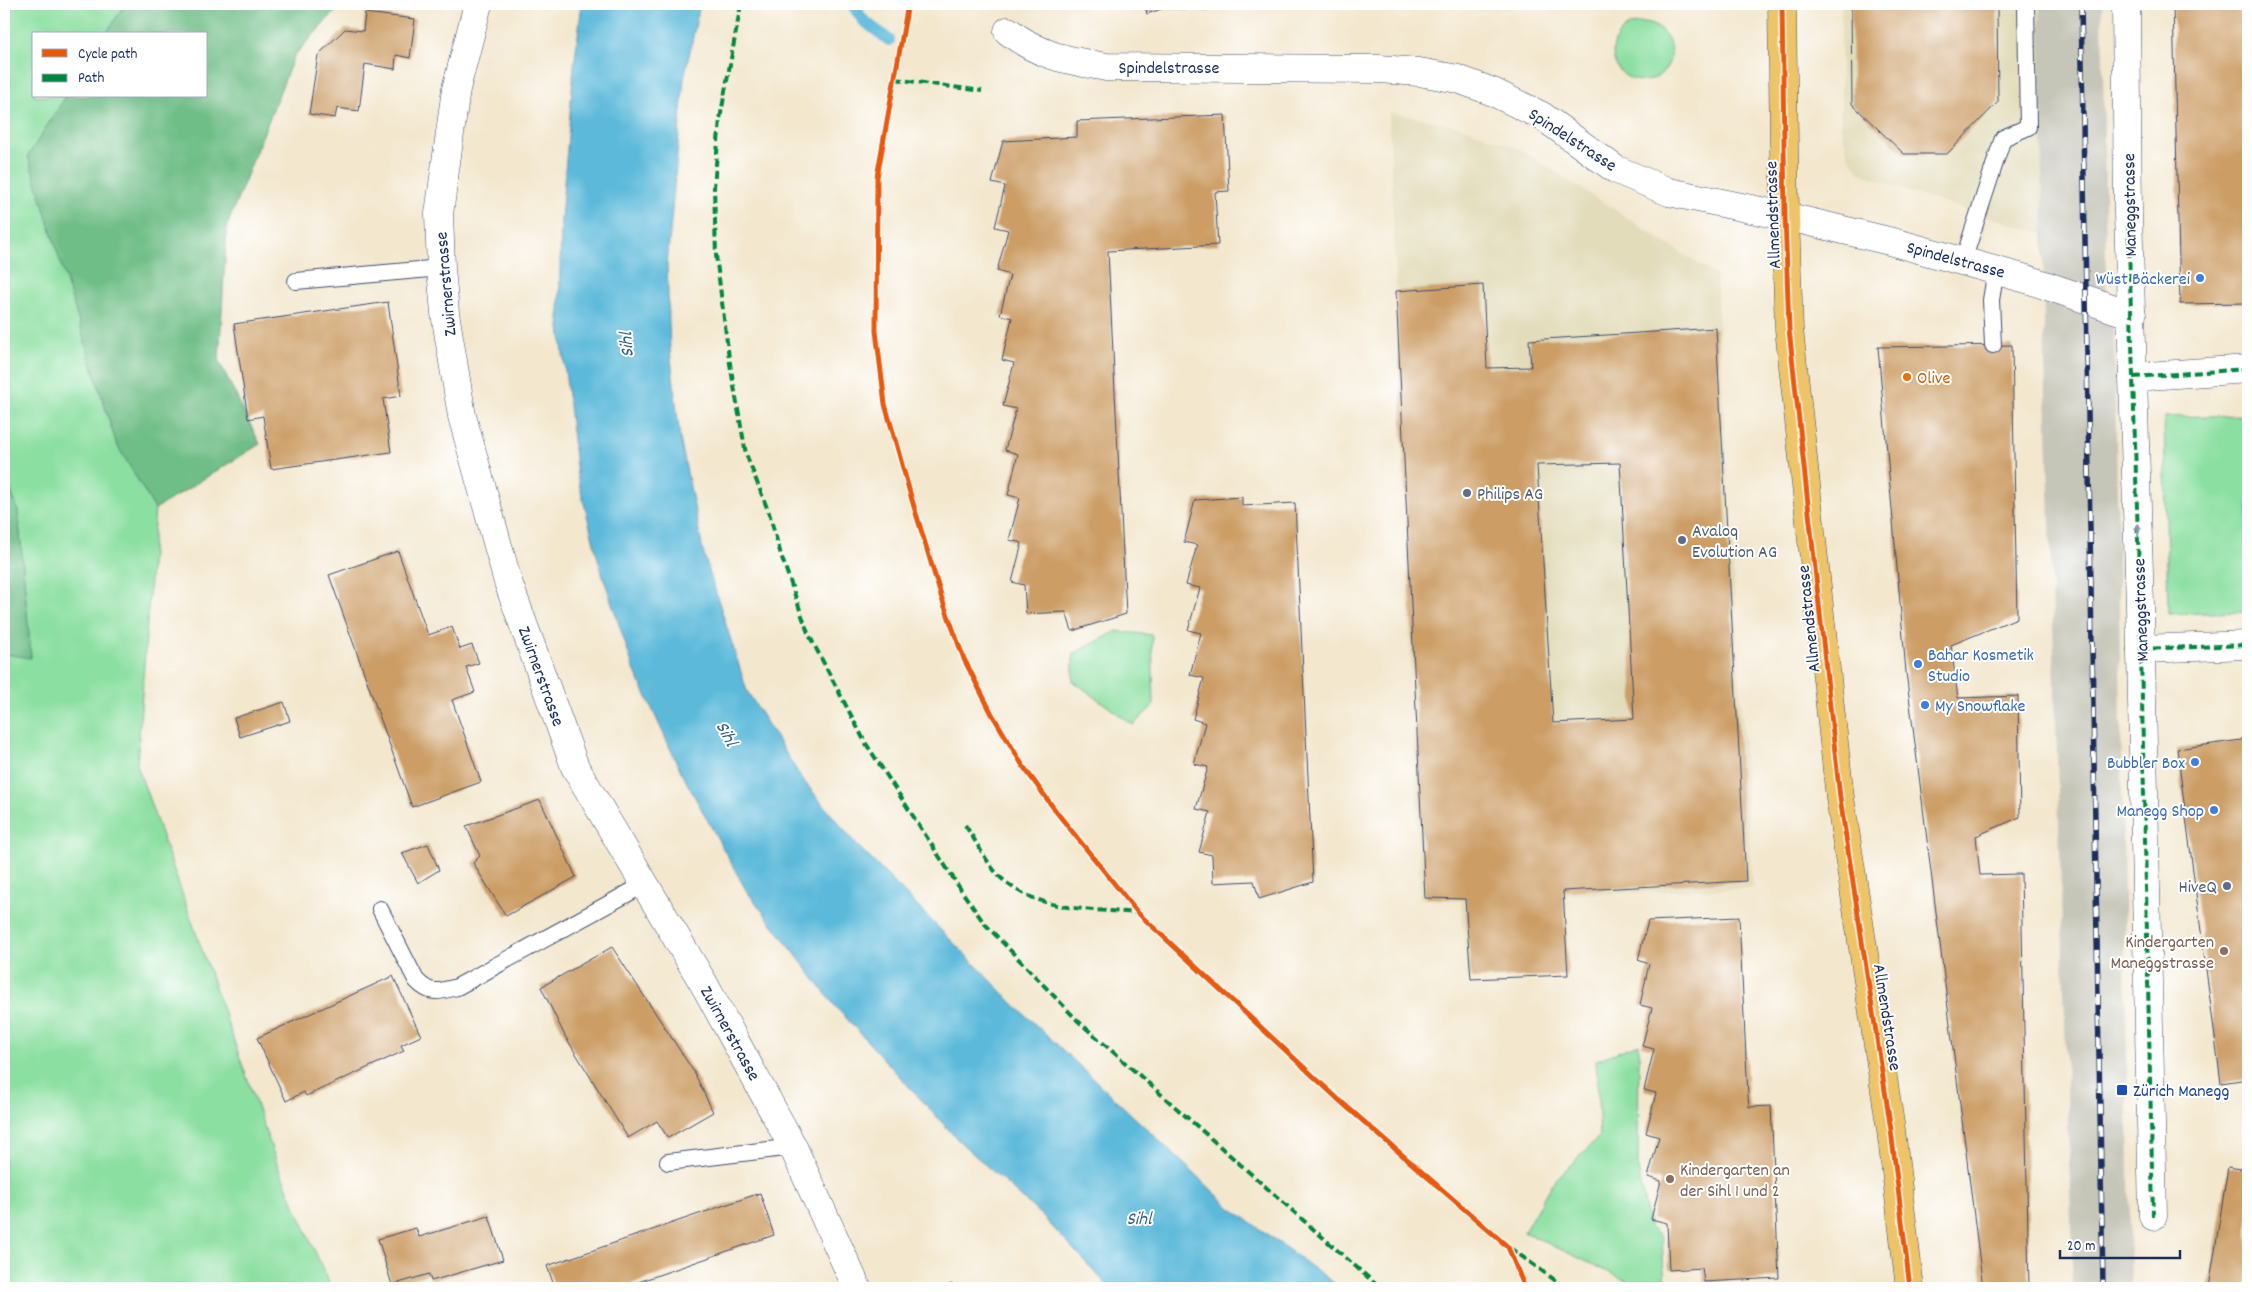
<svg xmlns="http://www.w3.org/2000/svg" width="2252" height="1292" viewBox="0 0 2252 1292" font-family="Dekko,sans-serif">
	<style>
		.built { fill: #e2dcba }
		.industrial { fill: #c5c5b8 }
		.green { fill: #8bdfa1; stroke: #538780 }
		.forest { fill: #70be87; stroke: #467672 }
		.water { fill: #5cb9da; stroke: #3c749c }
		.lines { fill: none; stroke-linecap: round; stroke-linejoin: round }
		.stream { stroke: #5cb9da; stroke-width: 12 }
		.building { fill: #cc9e66; fill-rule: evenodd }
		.service-casing { stroke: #3b4b6f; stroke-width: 18 }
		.minor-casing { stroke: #3b4b6f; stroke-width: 29 }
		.primary-casing { stroke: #3b4b6f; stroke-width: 29 }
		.service { stroke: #fff; stroke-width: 16 }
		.minor { stroke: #fff; stroke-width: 28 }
		.primary { stroke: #eec469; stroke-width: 28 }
		.rail-casing { stroke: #1b2f5e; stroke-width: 5.5 }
		.rail { stroke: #fff; stroke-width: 4; stroke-dasharray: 11; stroke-linecap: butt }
		.quiet { stroke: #00873e; stroke-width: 4; stroke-dasharray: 8 4; stroke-linecap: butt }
		.cycleway-casing { stroke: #fff; stroke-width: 8 }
		.cycleway { stroke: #e8590c; stroke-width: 5 }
		.oneway { fill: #8d97ae }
		.shop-dot { fill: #3f7fe0; stroke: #fff; stroke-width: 2 }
		.food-dot { fill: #e8710a; stroke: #fff; stroke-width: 2 }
		.service-dot { fill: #5c6f8a; stroke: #fff; stroke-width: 2 }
		.education-dot { fill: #8d6e63; stroke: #fff; stroke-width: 2 }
		.transit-dot { fill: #1a4fb4; stroke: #fff; stroke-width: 2 }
		.labels { text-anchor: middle; stroke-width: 4; stroke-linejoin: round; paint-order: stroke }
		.street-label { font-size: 18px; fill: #1b2f5e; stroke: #fff }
		.shop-label { font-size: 18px; fill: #366cbe; stroke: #fff; text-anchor: end }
		.food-label { font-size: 18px; fill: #c56008; stroke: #fff; text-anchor: start }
		.service-label { font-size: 18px; fill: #4e5e75; stroke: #fff; text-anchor: start }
		.education-label { font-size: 18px; fill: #785e54; stroke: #fff; text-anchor: end }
		.transit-label { font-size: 18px; fill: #164399; stroke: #fff; text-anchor: start }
		.water-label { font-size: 19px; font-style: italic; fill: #325f89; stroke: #fff }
	</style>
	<rect width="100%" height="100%" fill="#fff"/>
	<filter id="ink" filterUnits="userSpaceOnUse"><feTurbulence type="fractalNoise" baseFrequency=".02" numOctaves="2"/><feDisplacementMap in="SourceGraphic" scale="10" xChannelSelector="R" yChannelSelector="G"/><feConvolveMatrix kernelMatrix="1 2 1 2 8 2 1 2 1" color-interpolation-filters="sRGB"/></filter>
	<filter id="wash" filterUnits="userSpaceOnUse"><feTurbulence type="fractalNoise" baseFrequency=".0096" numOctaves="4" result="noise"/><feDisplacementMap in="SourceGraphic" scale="20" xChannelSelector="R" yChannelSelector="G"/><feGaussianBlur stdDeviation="1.12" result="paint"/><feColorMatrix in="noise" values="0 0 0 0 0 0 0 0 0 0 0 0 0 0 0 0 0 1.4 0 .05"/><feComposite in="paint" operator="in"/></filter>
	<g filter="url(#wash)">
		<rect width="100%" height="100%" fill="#f3e7ce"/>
		<!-- built -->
		<g class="built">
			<polygon points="1841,4 2040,4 2043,234 1906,191 1859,172 1848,155 1841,127"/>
			<polygon points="1389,112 1459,126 1520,149 1716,275 1752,888 1567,895 1568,975 1467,979 1461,901 1420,899"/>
		</g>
		<!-- industrial -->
		<polygon class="industrial" points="2040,4 2102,4 2107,325 2114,325 2131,1288 2073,1288 2044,327"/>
		<!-- green -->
		<g class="green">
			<polygon points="4,4 125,4 106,34 34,34 34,96 66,96 28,156 116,443 155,509 137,765 279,1169 331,1288 4,1288 4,654 31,657 18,511 4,472"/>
			<circle cx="1642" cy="52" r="29"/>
			<polygon points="2248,415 2248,612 2168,614 2164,417"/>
			<polygon points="1117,631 1152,635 1154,705 1133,725 1073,681 1073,654"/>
			<polygon points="1639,1044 1638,1169 1649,1226 1662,1238 1665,1288 1642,1288 1524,1232 1552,1183 1600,1136 1596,1060"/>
		</g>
		<!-- forest -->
		<g class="forest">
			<polygon points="125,4 342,4 294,56 227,226 219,361 260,444 155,509 116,443 28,156 66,96 206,96 206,34 106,34"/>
			<polygon points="4,472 18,511 31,658 4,654"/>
		</g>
		<!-- water -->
		<polygon class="water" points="582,4 700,4 684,79 667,265 670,349 680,438 704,555 747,691 802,779 855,843 1019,1009 1231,1208 1341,1288 1110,1288 1042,1216 959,1141 835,1006 746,890 681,772 633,667 600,567 577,475 559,318 561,218 574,66"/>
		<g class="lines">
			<!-- stream -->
			<polyline class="stream" points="852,4 863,20 889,40"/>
		</g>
		<g id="blocks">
			<!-- building -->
			<g class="building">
				<polygon points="1145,4 1208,4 1208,10 1164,8 1147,14"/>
				<polygon points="1851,4 1997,4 1998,102 1947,154 1904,154 1852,104"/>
				<polygon points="2173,4 2248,4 2248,303 2180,304"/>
				<polygon points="365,13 415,19 410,58 396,55 395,69 365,64 359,111 337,108 335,118 309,114 318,55 345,29 363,31"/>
				<polygon points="1225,115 1229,191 1215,192 1218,245 1108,251 1126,614 1072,631 1066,612 1026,614 1024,585 1012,582 1022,543 1009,540 1020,498 1008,495 1018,454 1005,450 1016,409 1003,406 1014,363 1002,360 1012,318 1000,315 1010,275 997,271 1008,230 995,227 1005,186 992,183 1003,141 1077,137 1077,121"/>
				<path d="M1483,285l4,83 44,-1 -2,-27 187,-12 30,553 -183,10 5,84 -97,4 -6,-80 -40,-1 -29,-607zM1620,463l14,256 -81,4 -16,-258z"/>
				<polygon points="388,302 401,396 383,399 391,452 271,469 263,416 248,419 234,324"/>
				<polygon points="2012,345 2017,618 1951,645 1958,698 2018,696 2020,817 1976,836 1980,875 2021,874 2029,1288 1983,1288 1906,672 1878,347"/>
				<polygon points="1242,497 1242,506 1295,503 1313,882 1259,899 1254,881 1213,883 1212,855 1199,852 1210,812 1196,809 1208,767 1194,764 1205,723 1193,719 1204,678 1190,675 1201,633 1188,630 1200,588 1186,585 1197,545 1184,542 1195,500"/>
				<polygon points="398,551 428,635 452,627 460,649 472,645 479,663 466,667 475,692 452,700 481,782 412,807 329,575"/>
				<polygon points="284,702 290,721 240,737 234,718"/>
				<polygon points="2248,739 2248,1079 2221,1083 2177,749"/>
				<polygon points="540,800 576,877 506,916 473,863 480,856 466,826"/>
				<polygon points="428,844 439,870 418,883 402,853"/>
				<polygon points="1739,917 1748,1096 1749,1107 1771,1106 1779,1278 1704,1282 1702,1268 1669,1270 1667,1223 1651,1219 1661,1181 1648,1177 1659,1137 1646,1133 1656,1093 1644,1090 1654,1049 1642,1046 1652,1008 1640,1005 1649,964 1638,960 1648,921"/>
				<polygon points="612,947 694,1072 713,1112 668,1138 657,1121 628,1138 565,1036 541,987"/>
				<polygon points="393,976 421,1036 401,1045 404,1051 306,1096 304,1092 286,1101 257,1038"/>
				<polygon points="2228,1167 2248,1170 2248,1288 2209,1288"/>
				<polygon points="760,1193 774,1235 621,1288 555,1288 547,1266"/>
				<polygon points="489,1216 503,1260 431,1281 429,1274 392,1285 378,1239 416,1228 419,1237"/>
			</g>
		</g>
	</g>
	<g filter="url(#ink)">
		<use href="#blocks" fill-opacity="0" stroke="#3b4b6f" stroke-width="1"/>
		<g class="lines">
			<defs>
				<g id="service">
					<polyline points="1963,261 2003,138 2028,127 2026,4"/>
					<polyline points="296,281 441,268"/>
					<polyline points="1993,345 1991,300 1996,270"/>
					<path d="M380,909l36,71c14,15 22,12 41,7l188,-103"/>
					<polyline points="668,1162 793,1147"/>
				</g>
				<g id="minor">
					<polyline points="478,4 456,89 439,214 441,268 445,313 462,416 508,582 575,767 704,984 793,1147 857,1288"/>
					<polyline points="2126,4 2128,213 2140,606 2153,1216"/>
					<path d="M1008,31c33,26 59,29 98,36l273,2 40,3 39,7 35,13 49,24 73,53 54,23 116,24 108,26 137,38 102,35"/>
					<polyline points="2133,377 2248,369"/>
					<polyline points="2141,649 2248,645"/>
				</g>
				<polyline id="primary" points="1782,4 1785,216 1789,329 1840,798 1891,1130 1910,1288"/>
			</defs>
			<!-- service casing -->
			<use href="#service" class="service-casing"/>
			<!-- minor casing -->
			<use href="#minor" class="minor-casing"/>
			<!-- primary casing -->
			<use href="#primary" class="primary-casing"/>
			<!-- service -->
			<use href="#service" class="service"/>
			<!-- minor -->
			<use href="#minor" class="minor"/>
			<!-- primary -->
			<use href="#primary" class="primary"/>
			<defs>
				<polyline id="rail" points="2081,4 2103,1288"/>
			</defs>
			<!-- rail casing -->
			<use href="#rail" class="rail-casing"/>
			<!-- rail -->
			<use href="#rail" class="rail"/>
			<!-- quiet -->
			<g class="quiet">
				<polyline points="741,4 720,119 714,187 716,255 729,358 746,454 769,513 781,555 808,633 865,742 963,893 984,923 1078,1021 1380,1288"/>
				<polyline points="895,79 982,91"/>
				<polyline points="2128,213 2140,606 2153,1216"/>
				<polyline points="2133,377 2248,369"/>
				<polyline points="2141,649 2248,645"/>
				<path d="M965,825c11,16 21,37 34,51 36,36 93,33 139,37"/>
				<polyline points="1510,1248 1566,1288"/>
				<polyline points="945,1288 954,1285 967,1288"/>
			</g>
			<defs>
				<g id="cycleway">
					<polyline points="908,4 877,177 876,331 885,404 912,500 942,599 964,659 992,714 1023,766 1058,814 1138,913 1339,1100 1508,1247 1525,1288"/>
					<polyline points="1782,4 1785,216 1789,329 1840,798 1891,1130 1910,1288"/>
				</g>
			</defs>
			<!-- cycleway casing -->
			<use href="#cycleway" class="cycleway-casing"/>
			<!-- cycleway -->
			<use href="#cycleway" class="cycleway"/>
		</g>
		<!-- one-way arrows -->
		<defs><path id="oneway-solid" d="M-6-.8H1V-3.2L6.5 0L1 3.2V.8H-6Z" transform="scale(1.25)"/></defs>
		<use class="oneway" href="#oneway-solid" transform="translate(2138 530) rotate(-92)"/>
	</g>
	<!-- markers -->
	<g class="shop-dot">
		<circle cx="2200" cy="278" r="5"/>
		<circle cx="1918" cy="664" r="5"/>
		<circle cx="1925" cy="705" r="5"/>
		<circle cx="2195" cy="762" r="5"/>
		<circle cx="2214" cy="810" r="5"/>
	</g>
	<circle class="food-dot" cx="1907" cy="377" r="5"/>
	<g class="service-dot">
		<circle cx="1467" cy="493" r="5"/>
		<circle cx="1682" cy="540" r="5"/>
		<circle cx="2227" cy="886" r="5"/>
	</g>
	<g class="education-dot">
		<circle cx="2224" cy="951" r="5"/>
		<circle cx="1670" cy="1179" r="5"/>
	</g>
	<rect class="transit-dot" x="2116" y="1084" width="12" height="12" rx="2.5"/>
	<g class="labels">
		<!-- street labels -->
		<g class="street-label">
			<text x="1169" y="73">Spindelstrasse</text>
			<text transform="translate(1573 139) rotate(33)" y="6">Spindelstrasse</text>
			<text transform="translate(2129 205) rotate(-91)" y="6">Maneggstrasse</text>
			<text transform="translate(1772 215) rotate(-92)" y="6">Allmendstrasse</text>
			<text transform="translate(1956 259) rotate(15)" y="6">Spindelstrasse</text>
			<text transform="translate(445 284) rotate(-95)" y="6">Zwirnerstrasse</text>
			<text transform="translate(2140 610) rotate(-92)" y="6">Maneggstrasse</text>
			<text transform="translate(1808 619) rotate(-96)" y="6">Allmendstrasse</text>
			<text transform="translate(542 676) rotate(70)" y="6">Zwirnerstrasse</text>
			<text transform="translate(1888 1017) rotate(81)" y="6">Allmendstrasse</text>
			<text transform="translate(731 1033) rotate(61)" y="6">Zwirnerstrasse</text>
		</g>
		<!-- shop labels -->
		<g class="shop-label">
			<text x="2190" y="284">Wüst Bäckerei</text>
			<text x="1928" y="660" text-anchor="start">Bahar Kosmetik<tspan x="1928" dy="21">Studio</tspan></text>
			<text x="1935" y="711" text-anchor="start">My Snowflake</text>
			<text x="2185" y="768">Bubbler Box</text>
			<text x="2204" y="816">Manegg Shop</text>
		</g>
		<!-- food labels -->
		<g class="food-label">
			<text x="1917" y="383">Olive</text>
		</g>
		<!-- service labels -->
		<g class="service-label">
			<text x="1477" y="499">Philips AG</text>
			<text x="1692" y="536">Avaloq<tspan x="1692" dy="21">Evolution AG</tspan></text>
			<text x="2217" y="892" text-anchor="end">HiveQ</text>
		</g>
		<!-- education labels -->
		<g class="education-label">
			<text x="2214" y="947">Kindergarten<tspan x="2214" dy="21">Maneggstrasse</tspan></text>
			<text x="1680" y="1175" text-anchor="start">Kindergarten an<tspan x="1680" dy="21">der Sihl 1 und 2</tspan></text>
		</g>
		<!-- transit labels -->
		<g class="transit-label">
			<text x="2133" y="1096">Zürich Manegg</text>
		</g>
		<!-- water labels -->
		<g class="water-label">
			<text transform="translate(625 345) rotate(-94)" y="7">Sihl</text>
			<text transform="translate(728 733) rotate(63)" y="7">Sihl</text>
			<text x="1139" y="1224">Sihl</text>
		</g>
	</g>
	<!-- margin -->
	<rect width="2252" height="1292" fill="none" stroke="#fff" stroke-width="20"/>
	<!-- legend -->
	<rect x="32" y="32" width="175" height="65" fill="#ffffff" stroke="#a4acbf"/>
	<rect x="42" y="49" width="25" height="8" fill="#e8590c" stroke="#a4acbf"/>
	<text x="78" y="58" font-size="15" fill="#1b2f5e">Cycle path</text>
	<rect x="42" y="74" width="25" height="8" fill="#00873e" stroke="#a4acbf"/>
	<text x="78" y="82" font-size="15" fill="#1b2f5e">Path</text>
	<!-- scale -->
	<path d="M2060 1250v8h120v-8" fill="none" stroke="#1b2f5e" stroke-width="2.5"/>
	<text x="2067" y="1250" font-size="15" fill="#1b2f5e" stroke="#ffffff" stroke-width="4" paint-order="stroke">20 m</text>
</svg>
